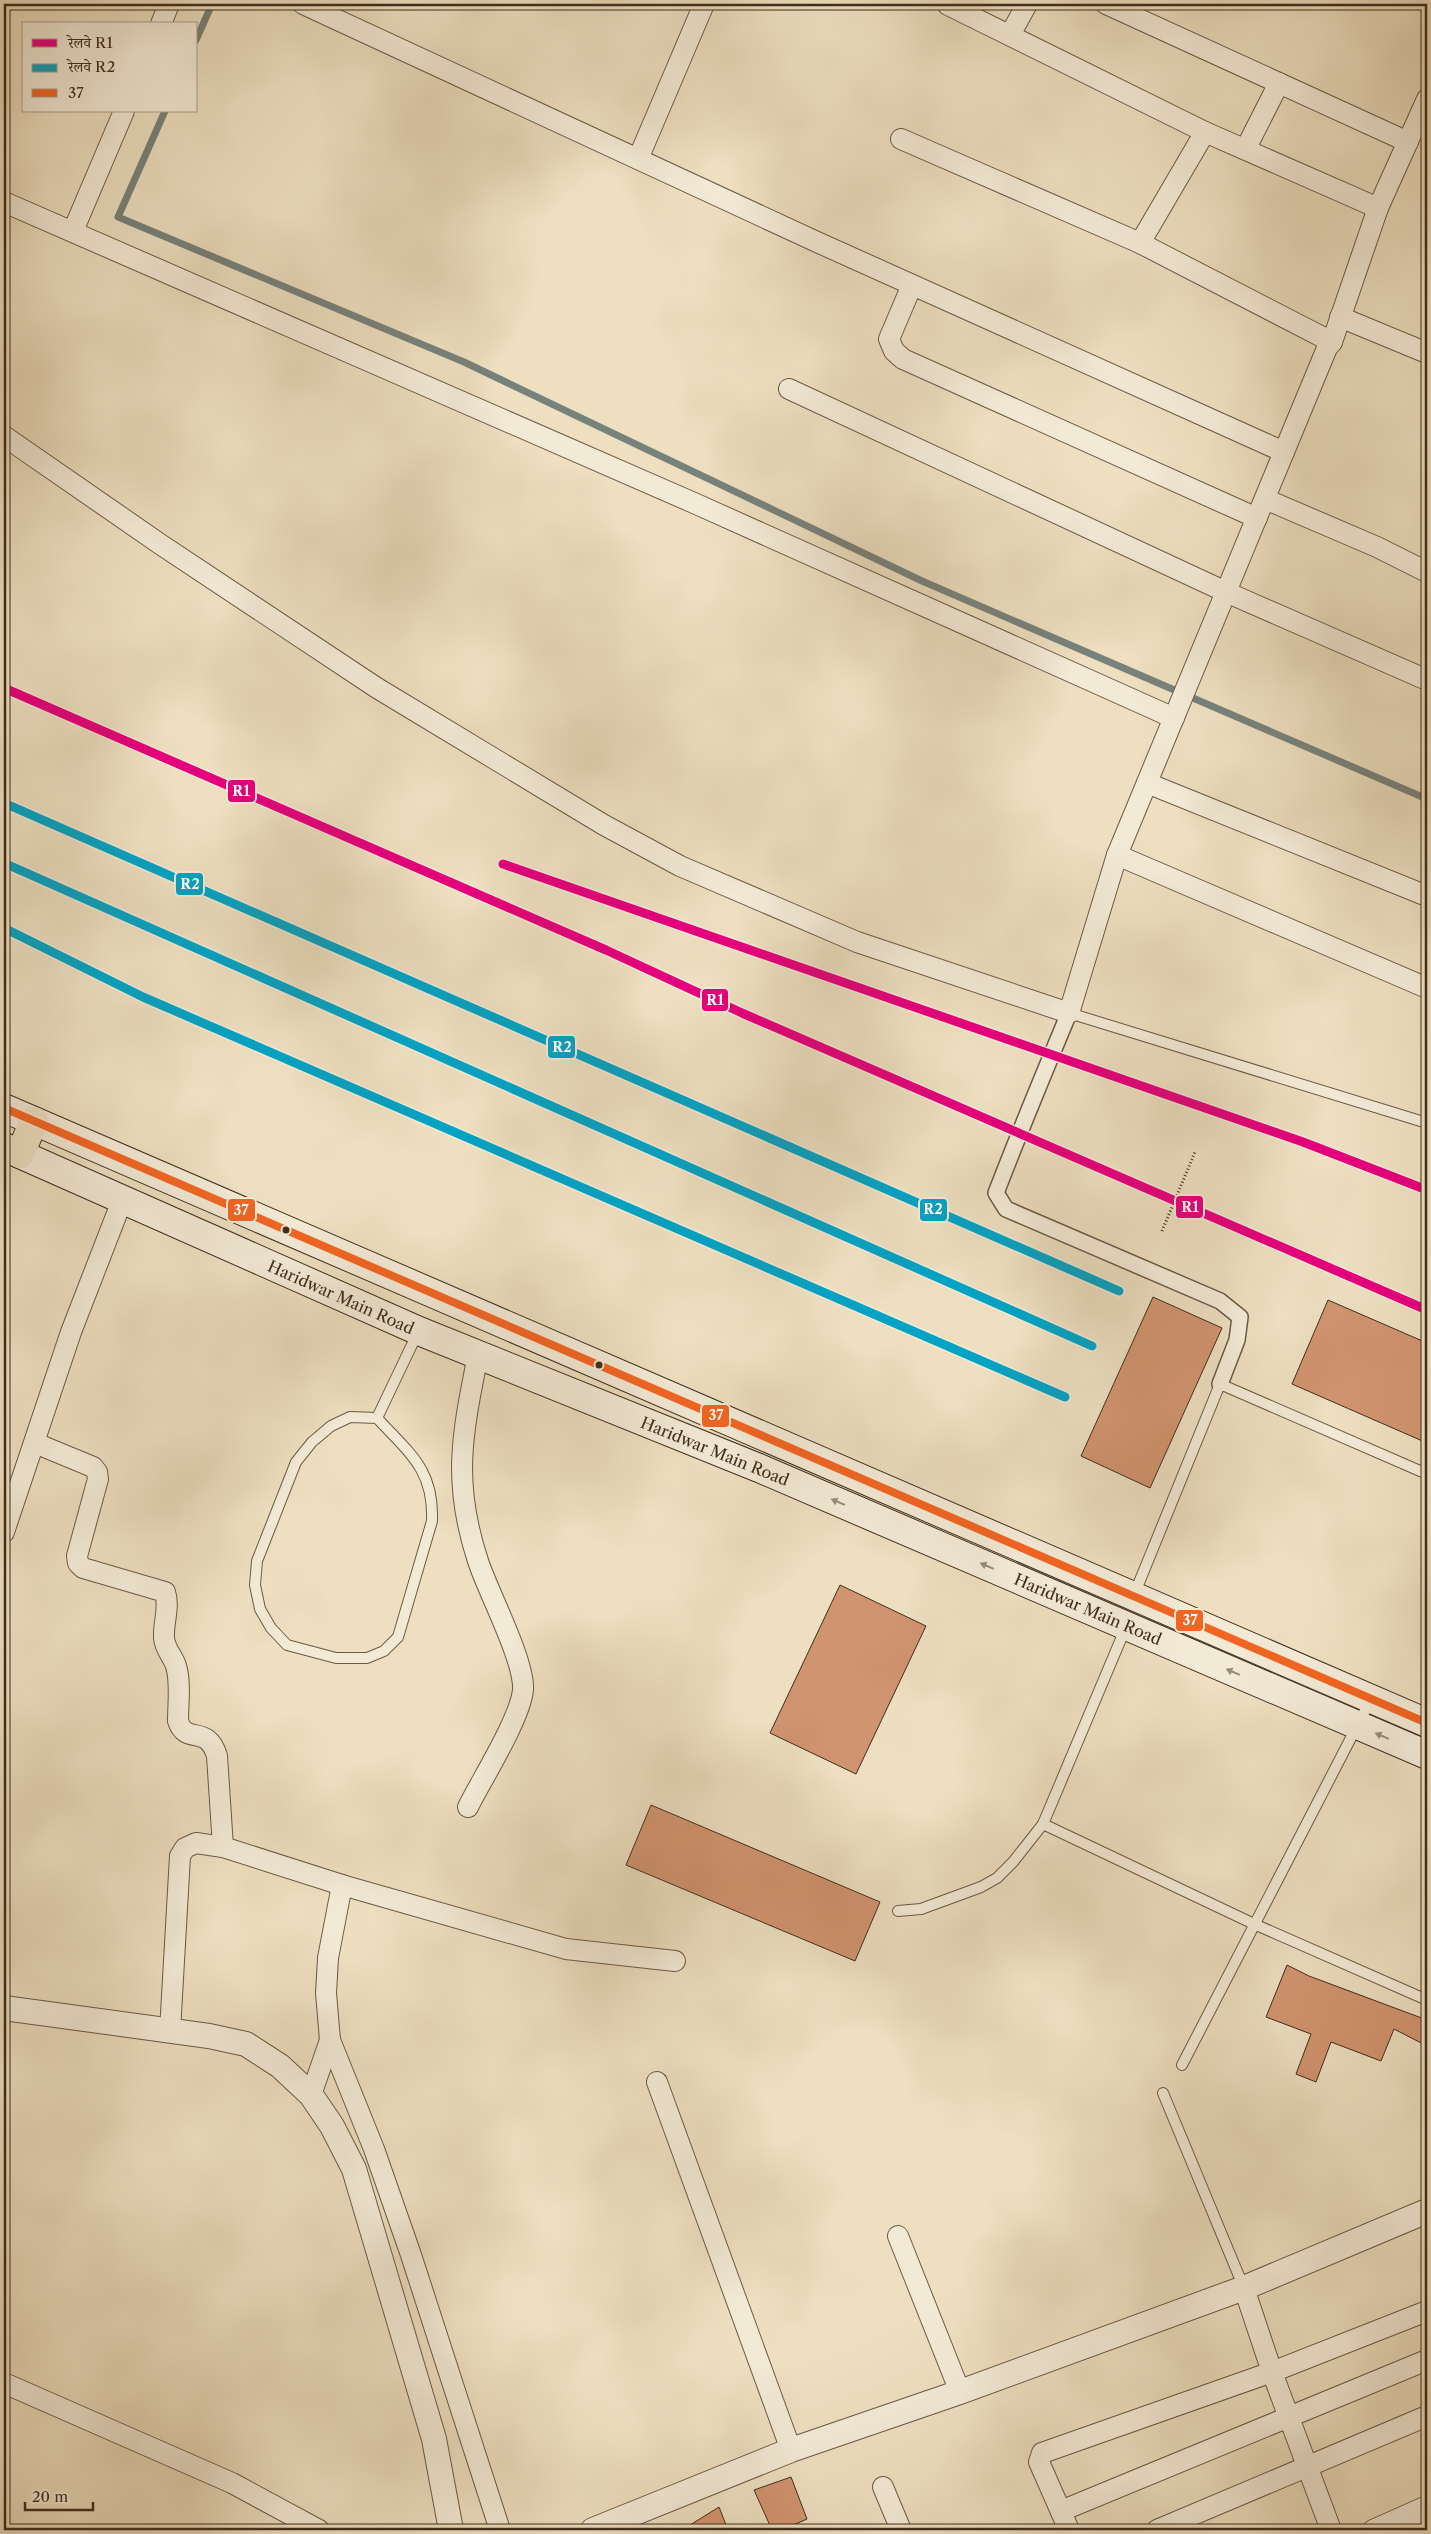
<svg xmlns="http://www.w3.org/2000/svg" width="1431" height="2534" viewBox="0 0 1431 2534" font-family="'Libre Caslon Text','Noto Serif Devanagari',serif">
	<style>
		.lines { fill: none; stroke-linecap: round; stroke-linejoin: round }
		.stream { stroke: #77827b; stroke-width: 7 }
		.building { fill: #d19470; stroke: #3f2d1c }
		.service-casing { stroke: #6a5a45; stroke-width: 12 }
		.pedestrian-casing { stroke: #6a5a45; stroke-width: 18 }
		.minor-casing { stroke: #6a5a45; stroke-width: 22 }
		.tertiary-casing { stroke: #6a5a45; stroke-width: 26 }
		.secondary-casing { stroke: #3f2d1c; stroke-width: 30 }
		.primary-casing { stroke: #3f2d1c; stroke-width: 30 }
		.path { stroke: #3f2d1c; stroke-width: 3; stroke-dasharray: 1 2.5; stroke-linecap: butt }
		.service { stroke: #f3ead6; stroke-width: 10 }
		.pedestrian { stroke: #f3ead6; stroke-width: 15 }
		.minor { stroke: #f3ead6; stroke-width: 20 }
		.tertiary { stroke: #f3ead6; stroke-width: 24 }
		.secondary { stroke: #f3ead6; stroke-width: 28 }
		.primary { stroke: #eddfc0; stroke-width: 28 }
		.bus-1-casing { stroke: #f3ead6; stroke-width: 11 }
		.bus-1 { stroke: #f26522; stroke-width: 8 }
		.rail-1-casing { stroke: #f3ead6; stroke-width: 12 }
		.rail-2-casing { stroke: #f3ead6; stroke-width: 12 }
		.rail-1 { stroke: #e5007d; stroke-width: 9 }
		.rail-2 { stroke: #03a3c5; stroke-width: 9 }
		.oneway { fill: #998c79 }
		.bus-dot { fill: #3f2d1c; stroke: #f3ead6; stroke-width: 2 }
		.labels { text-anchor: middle; stroke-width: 4.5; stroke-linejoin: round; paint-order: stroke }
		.street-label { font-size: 16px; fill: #3f2d1c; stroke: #f3ead6 }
		.line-badge { stroke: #f3ead6; stroke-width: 2 }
		.badge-label { font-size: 14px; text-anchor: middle; font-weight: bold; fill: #fff }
	</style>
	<rect width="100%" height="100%" fill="#eddfc0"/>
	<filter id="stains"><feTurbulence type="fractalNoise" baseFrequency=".004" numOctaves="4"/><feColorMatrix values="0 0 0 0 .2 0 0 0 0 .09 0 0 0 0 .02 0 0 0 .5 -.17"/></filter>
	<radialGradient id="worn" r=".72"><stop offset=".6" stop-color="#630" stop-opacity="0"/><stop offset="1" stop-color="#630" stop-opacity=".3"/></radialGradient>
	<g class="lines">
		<!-- stream -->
		<g class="stream">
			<polyline points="196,40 212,4"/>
			<polyline points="165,111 118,217 464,362 922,581 1427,799"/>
		</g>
	</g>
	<!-- building -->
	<g class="building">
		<polygon points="1153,1297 1222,1328 1150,1488 1081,1456"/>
		<polygon points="1328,1300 1427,1343 1427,1443 1292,1384"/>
		<polygon points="840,1585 926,1626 856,1774 770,1733"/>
		<polygon points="651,1805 880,1902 855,1961 626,1865"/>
		<polygon points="1287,1965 1309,1976 1427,2020 1427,2046 1394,2029 1381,2061 1331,2042 1316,2082 1296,2074 1311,2034 1266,2017"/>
		<polygon points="791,2477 807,2519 782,2530 772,2530 754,2490"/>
		<polygon points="719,2507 728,2530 682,2530"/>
	</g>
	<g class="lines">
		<defs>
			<g id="service">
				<polyline points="1069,1013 1427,1123"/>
				<path d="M377,1418c32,35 57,51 55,103l-34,116 -14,14 -17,7h-31l-49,-13 -16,-17 -11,-19 -5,-24 2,-24 39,-99 16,-20 19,-16 19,-9 27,1 41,-86"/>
				<polyline points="1134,1595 1220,1384 1427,1474"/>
				<polyline points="1043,1824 1254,1924 1427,2000"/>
				<polyline points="898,1911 921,1909 981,1887 997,1878 1013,1862 1043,1824 1126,1627"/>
				<polyline points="1182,2065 1371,1699"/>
				<polyline points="1163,2093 1244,2288"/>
			</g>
			<path id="pedestrian" d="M1069,1013c-25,60 -50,120 -73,180l10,16 214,92 20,16 -3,23 -17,44"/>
			<g id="minor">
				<polyline points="303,4 817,242 1284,452"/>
				<polyline points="1106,4 1408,142"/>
				<polyline points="948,5 1205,132 1378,208"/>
				<polyline points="161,24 169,4"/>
				<polyline points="1010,35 1027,4"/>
				<polyline points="901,139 1140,243 1332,342"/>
				<polyline points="1246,148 1279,83"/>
				<polyline points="638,159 704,4"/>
				<polyline points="4,202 694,503 1174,718"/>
				<polyline points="73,231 124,111"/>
				<polyline points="1140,243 1205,132"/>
				<polyline points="912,285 889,339 894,351 903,359 1257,518"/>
				<polyline points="1340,317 1427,353"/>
				<polyline points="789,389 1226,592 1427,680"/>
				<polyline points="4,436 160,544 377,688 604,825 680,866 857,942 1069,1013 1117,855 1327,348 1332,342 1378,208 1427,99"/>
				<polyline points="1265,499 1377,547 1427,572"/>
				<polyline points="1147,783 1427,896"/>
				<polyline points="1117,855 1427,988"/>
				<path d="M35,1443l58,24 4,5 1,7 -21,77 1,7 5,5 82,24c5,15 -2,31 -1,46 1,12 9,18 12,28 5,16 2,38 2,55 8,25 29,2 39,35l6,91"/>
				<polyline points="4,1532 71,1332 123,1198"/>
				<path d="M468,1807c14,-28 52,-88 55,-117 2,-29 -35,-98 -45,-129 -26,-79 -16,-126 0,-206"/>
				<polyline points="342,1885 328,1958 326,1993 330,2040 374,2149 411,2255 500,2530"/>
				<polyline points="170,2031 180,1856 185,1848 196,1843 223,1847 342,1885 566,1949 675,1961"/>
				<polyline points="657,2082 791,2450"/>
				<polyline points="311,2095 330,2040"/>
				<polyline points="898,2236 960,2392"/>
				<polyline points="1244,2288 1272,2372 1331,2530"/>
				<polyline points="4,2383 232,2483 319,2530"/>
				<polyline points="883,2487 901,2530"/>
				<polyline points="1061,2511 1427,2360"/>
				<polyline points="1069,2530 1039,2462 1042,2453 1272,2372 1427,2311"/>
				<polyline points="1157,2530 1427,2416"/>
				<polyline points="1373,2530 1427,2506"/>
				<polyline points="1421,2530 1423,2508"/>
			</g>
			<g id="tertiary">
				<polyline points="4,2008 209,2036 246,2044 280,2066 311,2095 332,2126 354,2169 434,2439 451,2530"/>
				<polyline points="593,2530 791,2450 960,2392 1244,2288 1427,2211"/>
			</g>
			<g id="secondary">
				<polyline points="4,1108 1427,1723"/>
				<polyline points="4,1147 419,1331 759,1468 1427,1755"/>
			</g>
			<polyline id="primary" points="20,1154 34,1121"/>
		</defs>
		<!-- service casing -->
		<use href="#service" class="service-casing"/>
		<!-- pedestrian casing -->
		<use href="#pedestrian" class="pedestrian-casing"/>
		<!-- minor casing -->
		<use href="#minor" class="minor-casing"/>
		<!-- tertiary casing -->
		<use href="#tertiary" class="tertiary-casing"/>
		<!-- secondary casing -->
		<use href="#secondary" class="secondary-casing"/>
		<!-- primary casing -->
		<use href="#primary" class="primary-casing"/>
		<!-- path -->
		<polyline class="path" points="1162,1231 1195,1152"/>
		<!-- service -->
		<use href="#service" class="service"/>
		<!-- pedestrian -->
		<use href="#pedestrian" class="pedestrian"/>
		<!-- minor -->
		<use href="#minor" class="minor"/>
		<!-- tertiary -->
		<use href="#tertiary" class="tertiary"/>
		<!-- secondary -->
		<use href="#secondary" class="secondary"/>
		<!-- primary -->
		<use href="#primary" class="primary"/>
		<defs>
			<polyline id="bus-1" points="4,1108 1427,1723"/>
		</defs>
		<!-- bus-1 casing -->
		<use href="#bus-1" class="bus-1-casing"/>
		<!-- bus-1 -->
		<use href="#bus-1" class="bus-1"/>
		<defs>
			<g id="rail-1">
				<polyline points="4,688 606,950 742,1013 1427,1310"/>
				<polyline points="503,864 1303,1142 1427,1190"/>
			</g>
			<g id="rail-2">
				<polyline points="4,803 1119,1291"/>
				<polyline points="4,863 1092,1346"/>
				<polyline points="4,928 143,997 1065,1397"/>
			</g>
		</defs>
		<!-- rail-1 casing -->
		<use href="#rail-1" class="rail-1-casing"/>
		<!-- rail-2 casing -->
		<use href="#rail-2" class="rail-2-casing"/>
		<!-- rail-1 -->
		<use href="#rail-1" class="rail-1"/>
		<!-- rail-2 -->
		<use href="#rail-2" class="rail-2"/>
	</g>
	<!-- one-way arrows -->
	<defs><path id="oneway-solid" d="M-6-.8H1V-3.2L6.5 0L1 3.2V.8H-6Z" transform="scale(1.25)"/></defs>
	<g class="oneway">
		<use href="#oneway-solid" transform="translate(838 1502) rotate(-157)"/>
		<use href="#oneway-solid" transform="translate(987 1566) rotate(-157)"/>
		<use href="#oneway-solid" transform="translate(1233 1672) rotate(-157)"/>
		<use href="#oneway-solid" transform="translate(1382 1736) rotate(-157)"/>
	</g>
	<!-- markers -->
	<g class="bus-dot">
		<circle cx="286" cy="1230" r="4.5"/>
		<circle cx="599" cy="1365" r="4.5"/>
	</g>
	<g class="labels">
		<!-- street labels -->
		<g class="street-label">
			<text transform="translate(341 1297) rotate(24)" y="6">Haridwar Main Road</text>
			<text transform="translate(715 1451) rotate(22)" y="6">Haridwar Main Road</text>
			<text transform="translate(1088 1609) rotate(23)" y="6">Haridwar Main Road</text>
		</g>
	</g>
	<g class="line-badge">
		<rect x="227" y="779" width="29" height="24" rx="5" fill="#e5007d"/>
		<rect x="175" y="872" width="29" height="24" rx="5" fill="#03a3c5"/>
		<rect x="701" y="988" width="28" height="24" rx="5" fill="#e5007d"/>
		<rect x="547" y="1035" width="29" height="24" rx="5" fill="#03a3c5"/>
		<rect x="1175" y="1195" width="29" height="24" rx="5" fill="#e5007d"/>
		<rect x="919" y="1198" width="29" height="24" rx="5" fill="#03a3c5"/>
		<rect x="227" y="1198" width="29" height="24" rx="5" fill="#f26522"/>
		<rect x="701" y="1404" width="29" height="24" rx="5" fill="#f26522"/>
		<rect x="1175" y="1609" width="29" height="23" rx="5" fill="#f26522"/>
	</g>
	<g class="badge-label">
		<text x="241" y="796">R1</text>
		<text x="190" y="889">R2</text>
		<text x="715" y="1005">R1</text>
		<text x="562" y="1052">R2</text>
		<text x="1190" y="1212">R1</text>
		<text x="933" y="1214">R2</text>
		<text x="241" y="1215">37</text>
		<text x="716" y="1420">37</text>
		<text x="1190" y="1625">37</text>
	</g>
	<!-- margin -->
	<rect width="1431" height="2534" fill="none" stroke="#eddfc0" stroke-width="20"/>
	<rect x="5" y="5" width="1421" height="2524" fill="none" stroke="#3f2d1c" stroke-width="2.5"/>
	<rect x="10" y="10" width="1411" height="2514" fill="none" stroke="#3f2d1c"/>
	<!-- legend -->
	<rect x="22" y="22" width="175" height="90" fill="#f3ead6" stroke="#ab9e8c"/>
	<rect x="32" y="39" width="25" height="8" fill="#e5007d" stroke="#ab9e8c"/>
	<text x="68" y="48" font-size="15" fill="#3f2d1c">रेलवे R1</text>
	<rect x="32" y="64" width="25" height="8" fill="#03a3c5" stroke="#ab9e8c"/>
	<text x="68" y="72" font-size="15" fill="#3f2d1c">रेलवे R2</text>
	<rect x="32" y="89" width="25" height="8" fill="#f26522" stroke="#ab9e8c"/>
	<text x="68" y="98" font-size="15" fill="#3f2d1c">37</text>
	<!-- scale -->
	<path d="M25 2502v8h68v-8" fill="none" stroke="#3f2d1c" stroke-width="2.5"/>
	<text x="32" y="2502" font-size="15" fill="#3f2d1c" stroke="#f3ead6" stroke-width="4" paint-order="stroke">20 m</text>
	<rect width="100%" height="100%" filter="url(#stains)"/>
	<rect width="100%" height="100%" fill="url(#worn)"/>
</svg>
